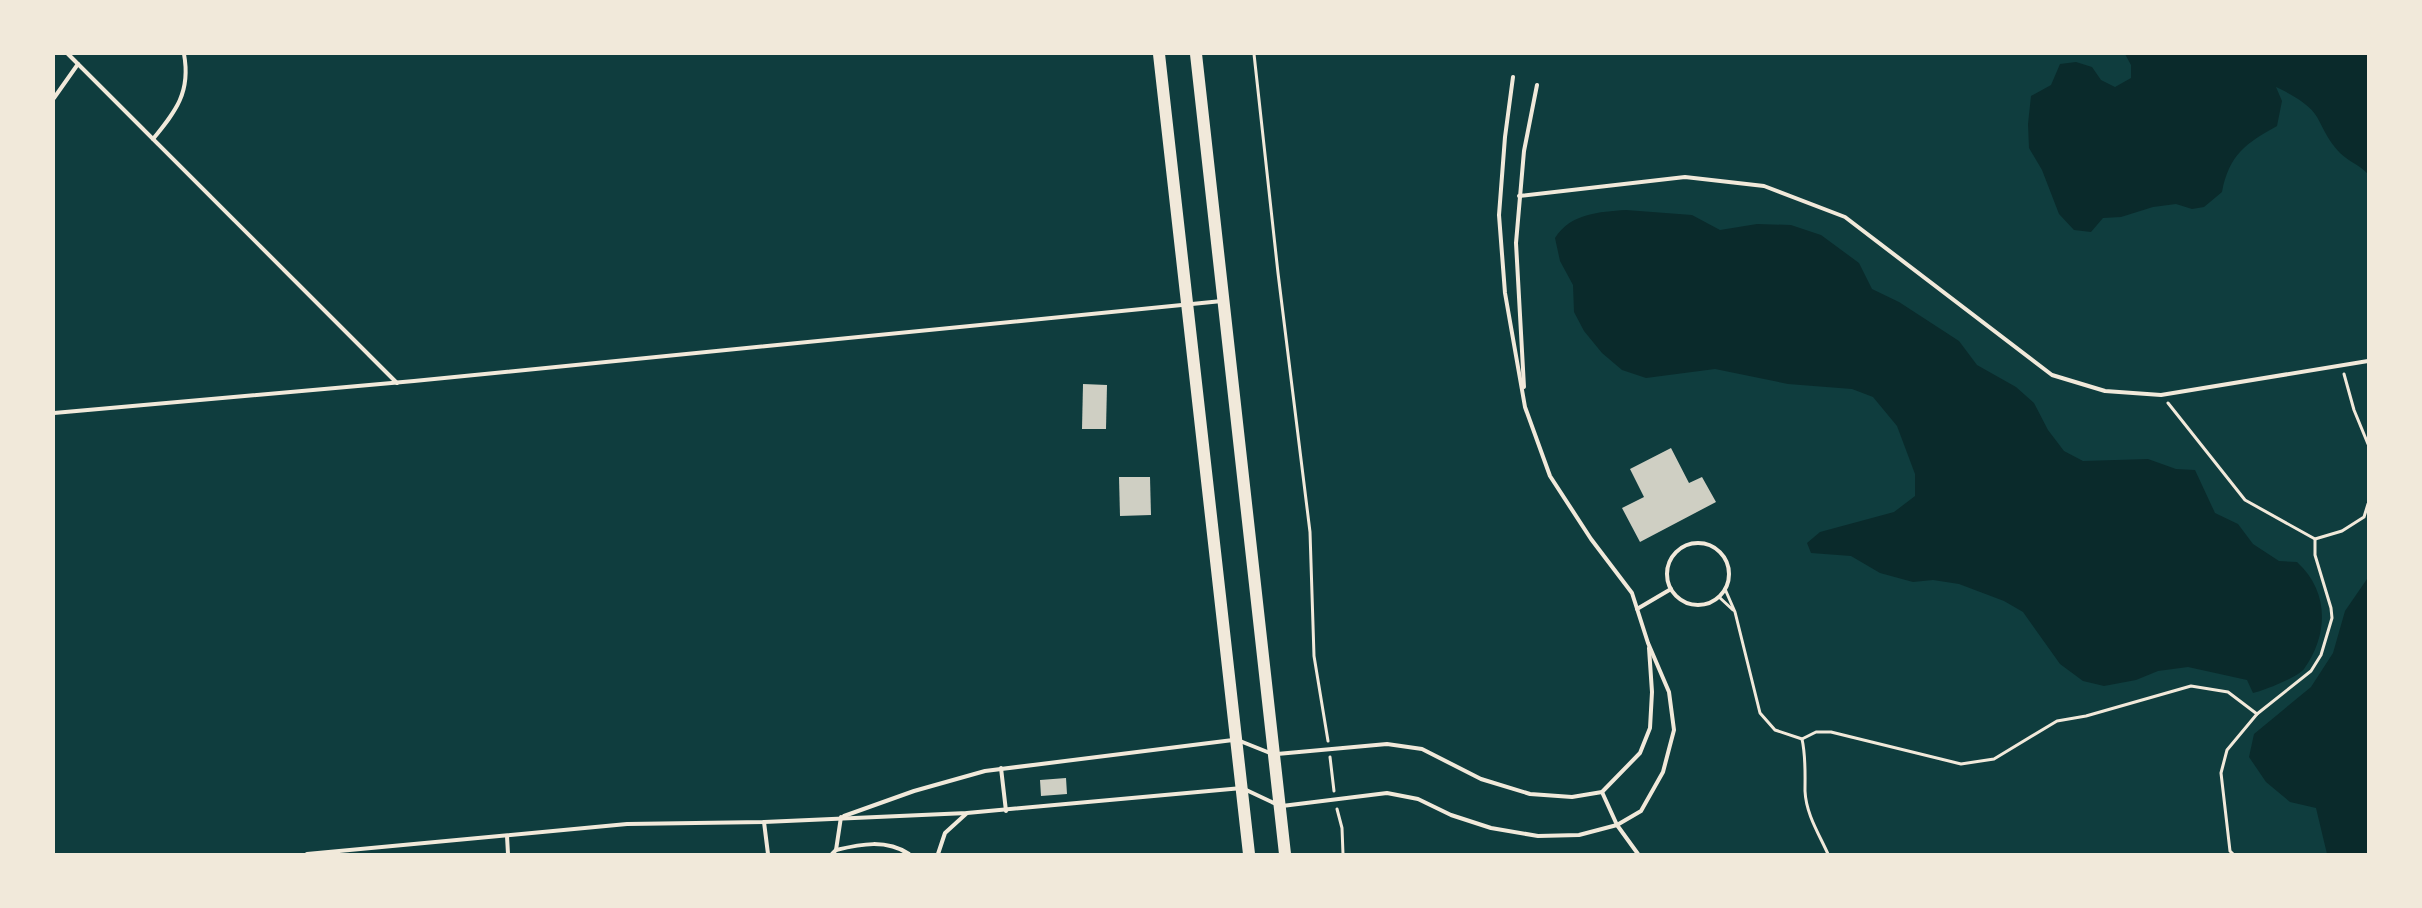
<svg xmlns="http://www.w3.org/2000/svg" width="2422" height="908" viewBox="0 0 2422 908" font-family="Helvetica,sans-serif">
	<style>
		.water { fill: #0a2a2b }
		.building { fill: #cfcfc3 }
		.lines { fill: none; stroke-linecap: round; stroke-linejoin: round }
		.path { stroke: #f1e9da; stroke-width: 3 }
		.service { stroke: #f1e9da; stroke-width: 4 }
		.primary { stroke: #f1e9da; stroke-width: 12 }
	</style>
	<rect width="100%" height="100%" fill="#0f3d3e"/>
	<!-- water -->
	<g class="water">
		<path d="M2122,54h246v120c-8,-9 -19,-12 -28,-21 -11,-11 -16,-23 -23,-36 -7,-13 -28,-24 -41,-30l6,14 -5,25c-31,17 -48,29 -55,66l-18,15 -12,2 -16,-5 -23,3 -32,10 -18,1 -12,14 -17,-2 -15,-16 -17,-44 -13,-22 -1,-24 3,-28 20,-11 9,-21 16,-2 16,5 9,13 14,7 16,-9v-13l-6,-11z"/>
		<path d="M1626,210l66,5 28,15 37,-6 34,1 30,10 38,28 13,26 27,13 60,39 18,24 39,22 18,16 14,27 16,21 19,10 65,-2 28,10 19,1 20,43 23,11 15,20 26,17 18,1c32,29 32,72 7,107 -6,8 -41,22 -51,24l-6,-13 -59,-13 -30,4 -22,9 -32,6 -21,-5 -23,-17 -37,-52 -19,-11 -45,-17 -26,-4 -20,2 -33,-9 -29,-17 -40,-3 -4,-10 13,-11 74,-20 21,-16v-22l-18,-48 -24,-29 -21,-8 -64,-5 -73,-15 -69,9 -24,-8 -20,-17 -18,-22 -10,-19 -1,-27 -13,-24 -5,-23c16,-25 44,-26 71,-28z"/>
		<polygon points="2367,579 2368,854 2327,854 2316,808 2290,802 2266,782 2249,757 2254,734 2311,687 2333,653 2345,611"/>
	</g>
	<!-- building -->
	<g class="building">
		<polygon points="1083,384 1107,385 1106,429 1082,429"/>
		<polygon points="1671,448 1689,483 1702,477 1716,502 1640,542 1622,508 1644,497 1630,469"/>
		<polygon points="1119,477 1150,477 1151,515 1120,516"/>
		<polygon points="1066,778 1067,794 1041,796 1040,780"/>
	</g>
	<g class="lines">
		<!-- path -->
		<g class="path">
			<polyline points="1254,54 1278,273 1310,532 1314,656 1328,741"/>
			<polyline points="2344,374 2354,410 2368,444"/>
			<polyline points="2315,539 2342,531 2364,517 2368,504"/>
			<polyline points="1725,589 1735,612 1760,713 1775,730 1802,739 1816,732 1831,732 1961,764 1994,759 2057,721 2086,716 2191,686 2228,692 2257,714 2311,671 2321,655 2332,618 2331,608 2315,555 2315,539 2245,500 2168,403"/>
			<polyline points="1719,597 1733,610"/>
			<path d="M1802,739c4,18 3,34 3,52 1,23 14,43 23,63"/>
			<polyline points="1330,757 1334,791"/>
			<polyline points="1337,809 1342,828 1343,854"/>
			<polyline points="2233,854 2230,851 2221,773 2227,750 2257,714"/>
		</g>
		<!-- service -->
		<g class="service">
			<polyline points="68,54 397,383"/>
			<polyline points="54,98 78,64"/>
			<path d="M153,139c23,-28 38,-47 31,-85"/>
			<polyline points="1519,196 1685,177 1764,186 1845,217 2052,375 2105,391 2161,395 2368,361"/>
			<polyline points="1524,387 1516,243 1524,151 1537,85"/>
			<polyline points="54,413 414,381 1222,301"/>
			<circle cx="1698" cy="574" r="31"/>
			<polyline points="1637,609 1671,589"/>
			<polyline points="1240,741 1270,753"/>
			<polyline points="1277,754 1387,744 1422,749 1481,779 1530,794 1572,797 1602,792 1640,753 1650,728 1652,692 1649,648"/>
			<polyline points="1001,768 1006,811"/>
			<polyline points="1602,792 1617,825 1638,854"/>
			<polyline points="1282,806 1387,793 1418,799 1451,815 1491,828 1538,836 1579,835 1617,825 1641,811 1663,772 1674,730 1669,692 1648,643 1632,593 1591,539 1550,476 1525,407 1505,293 1499,215 1505,137 1513,77"/>
			<polyline points="844,816 914,791 985,771 1233,740"/>
			<polyline points="764,822 768,854"/>
			<polyline points="507,836 508,854"/>
			<path d="M836,850c25,-6 50,-11 73,4"/>
			<polyline points="307,854 627,824 764,822 967,813 1242,788 1276,804"/>
			<polyline points="832,854 836,850 841,817"/>
			<polyline points="938,854 945,833 967,813"/>
		</g>
		<!-- primary -->
		<g class="primary">
			<polyline points="1159,54 1249,854"/>
			<polyline points="1196,54 1285,854"/>
		</g>
	</g>
	<!-- border -->
	<rect width="2422" height="908" fill="none" stroke="#f1e9da" stroke-width="110"/>
</svg>
